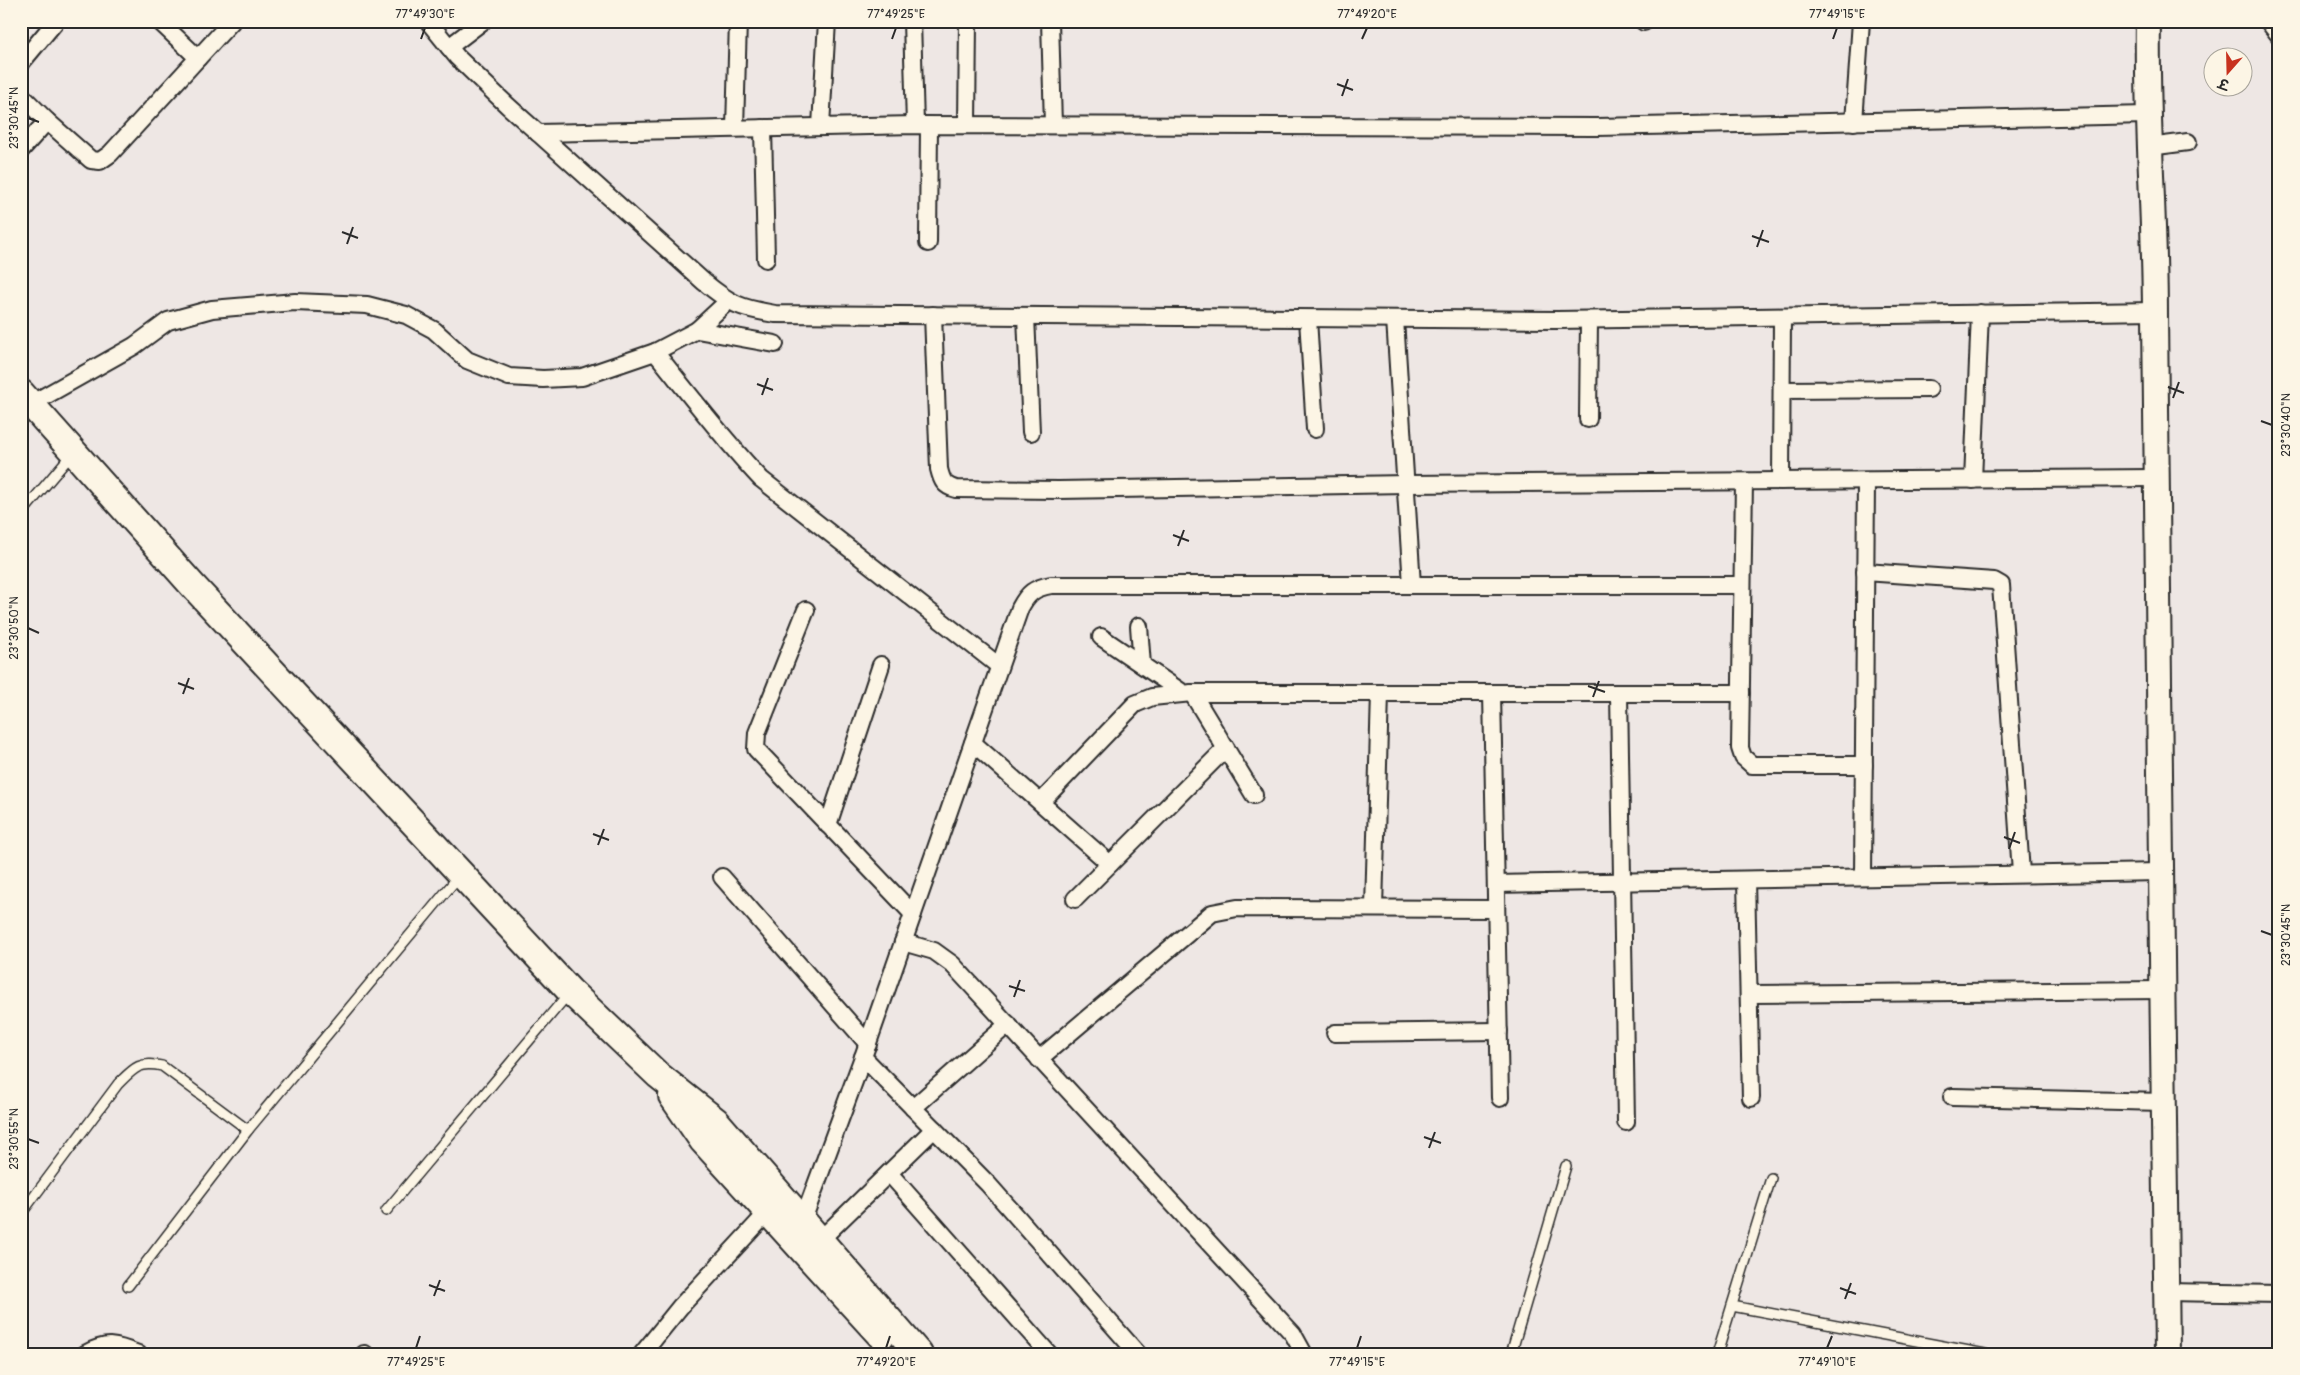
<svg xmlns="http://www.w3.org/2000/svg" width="2300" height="1375" viewBox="0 0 2300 1375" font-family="Pangolin,'Playpen Sans Deva',sans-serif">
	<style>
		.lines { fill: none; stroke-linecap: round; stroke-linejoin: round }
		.service-casing { stroke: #2b2b2b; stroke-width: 12 }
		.minor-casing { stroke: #2b2b2b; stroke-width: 20 }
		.secondary-casing { stroke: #2b2b2b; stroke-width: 28 }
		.primary-casing { stroke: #2b2b2b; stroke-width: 30 }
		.service { stroke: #fcf5e5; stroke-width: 9 }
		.minor { stroke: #fcf5e5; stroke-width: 16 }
		.secondary { stroke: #fcf5e5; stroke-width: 24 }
		.primary { stroke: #fcf5e5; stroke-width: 26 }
		.ticks { fill: none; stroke: #2b2b2b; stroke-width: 2 }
		.neatline { fill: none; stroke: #2b2b2b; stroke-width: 2 }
		.ticks-label { font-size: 12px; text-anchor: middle; fill: #2b2b2b }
	</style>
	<rect width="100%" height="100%" fill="#eee7e4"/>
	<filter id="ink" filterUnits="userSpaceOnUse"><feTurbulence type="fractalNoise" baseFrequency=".02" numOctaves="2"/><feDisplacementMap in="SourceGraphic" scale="10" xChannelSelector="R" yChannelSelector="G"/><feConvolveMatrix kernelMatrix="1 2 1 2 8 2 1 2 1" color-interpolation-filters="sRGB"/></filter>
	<g filter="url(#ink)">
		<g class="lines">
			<defs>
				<g id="service">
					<polyline points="21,514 72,454"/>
					<polyline points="386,1211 569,993"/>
					<path d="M21,1214l97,-130c16,-16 21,-23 44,-18l86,64"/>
					<polyline points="128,1286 248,1130 459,876"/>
					<polyline points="1732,1306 1985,1354"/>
					<polyline points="1511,1354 1566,1166"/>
					<polyline points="1717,1354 1771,1178"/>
				</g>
				<g id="minor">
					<polyline points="159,21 198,58"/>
					<path d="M428,21l29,36 51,49 196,176c28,23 36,26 71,32l782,6 598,-9"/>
					<polyline points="912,21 915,125"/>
					<polyline points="1050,21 1053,125"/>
					<polyline points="1643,21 1644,22"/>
					<polyline points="2268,21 2279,35"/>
					<polyline points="449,47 483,21"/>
					<polyline points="21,63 56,21"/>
					<polyline points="21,95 47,121 91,160 100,161 110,154 232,21"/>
					<polyline points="1854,122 1861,21"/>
					<polyline points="967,125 968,21"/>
					<polyline points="821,126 827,21"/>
					<polyline points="735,128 738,21"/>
					<polyline points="763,128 766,259"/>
					<polyline points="538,133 915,125 1597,127 2147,115"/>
					<polyline points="2149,147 2188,142"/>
					<polyline points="21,150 47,121"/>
					<polyline points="928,243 929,125"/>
					<path d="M933,315l6,154c3,12 5,17 17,20l103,1 347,-6 749,-6"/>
					<polyline points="1026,316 1031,432"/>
					<polyline points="1308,319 1315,429"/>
					<polyline points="1395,319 1412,585"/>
					<polyline points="697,330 775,344"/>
					<path d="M655,352c35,43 68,87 106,127l238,187"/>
					<polyline points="1782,390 1929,389"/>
					<polyline points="31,404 134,346 168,321 212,309 295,302 367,305 406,315 434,330 467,360 509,377 543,379 582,377 655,352 697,330 727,302"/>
					<polyline points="1588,419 1589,320"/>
					<polyline points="1973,480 1980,313"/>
					<polyline points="1781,481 1782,317"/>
					<polyline points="1744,482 1740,748 1743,757 1752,765 1864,765"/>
					<polyline points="1865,572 1994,581 2001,585 2021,873"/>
					<polyline points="806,610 757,733 756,749 913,914"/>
					<polyline points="1139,626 1142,665"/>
					<polyline points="1101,637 1183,693"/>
					<polyline points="1192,693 1254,795"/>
					<polyline points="1492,693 1500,1098"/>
					<polyline points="1619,693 1626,1122"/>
					<polyline points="973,743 1110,864"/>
					<polyline points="1041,802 1135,704 1152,697 1192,693 1741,693"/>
					<polyline points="828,825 881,665"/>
					<polyline points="722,877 868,1044"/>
					<polyline points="1863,877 1866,481"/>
					<polyline points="1746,880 1751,1098"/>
					<polyline points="1496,884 2160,872"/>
					<polyline points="1075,899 1226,748"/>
					<polyline points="1374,908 1380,693"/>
					<polyline points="903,942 934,951 952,964 1293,1334 1304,1354"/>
					<polyline points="1750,994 2162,990"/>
					<polyline points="1335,1033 1499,1031"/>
					<polyline points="863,1057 988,1184 1138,1354"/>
					<polyline points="1039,1059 1212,913 1237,908 1496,909"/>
					<polyline points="1952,1097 2164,1102"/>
					<polyline points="913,1108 1008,1024"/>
					<polyline points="889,1173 1049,1354"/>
					<path d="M803,1220l60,-163 157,-449c8,-15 14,-20 31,-23h691"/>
					<polyline points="820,1240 934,1129"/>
					<polyline points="2166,1292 2279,1294"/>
					<path d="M85,1354c22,-12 31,-9 53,0"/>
					<polyline points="364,1354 365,1354"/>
					<polyline points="642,1354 680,1307 768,1212"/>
				</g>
				<path id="secondary" d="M2148,21c-2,99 7,196 7,295 2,346 8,692 12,1038"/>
				<g id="primary">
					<polyline points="21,393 193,586 570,991 658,1075 716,1121 919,1354"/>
					<polyline points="672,1096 703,1141 881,1336"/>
				</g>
			</defs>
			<!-- service casing -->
			<use href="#service" class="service-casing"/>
			<!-- minor casing -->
			<use href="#minor" class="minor-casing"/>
			<!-- secondary casing -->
			<use href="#secondary" class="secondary-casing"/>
			<!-- primary casing -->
			<use href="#primary" class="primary-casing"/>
			<!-- service -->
			<use href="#service" class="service"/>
			<!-- minor -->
			<use href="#minor" class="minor"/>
			<!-- secondary -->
			<use href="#secondary" class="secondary"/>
			<!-- primary -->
			<use href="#primary" class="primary"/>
		</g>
	</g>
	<!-- ticks -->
	<path class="ticks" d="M421,39l4,-11M892,39l4,-11M1362,39l5,-11M1833,39l4,-11M1337,84l16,6M1342,96l6,-17M28,118l11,4M342,232l16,6M1752,236l17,6M347,244l6,-17M1757,247l6,-17M757,384l16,6M2168,387l16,6M762,395l6,-17M2173,398l6,-16M2261,421l11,4M1173,535l16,6M1178,546l6,-16M28,628l11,5M178,683l16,6M1588,686l17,6M183,694l6,-16M1593,697l6,-16M593,834l16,6M2004,837l16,6M598,845l6,-16M2009,849l6,-17M2261,931l11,4M1009,986l16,5M1014,997l6,-17M1424,1137l17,6M28,1139l11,4M1429,1148l6,-16M429,1285l16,6M1840,1288l16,6M434,1296l6,-16M1845,1299l6,-16M416,1348l4,-12M886,1348l4,-12M1357,1348l4,-12M1827,1348l5,-12"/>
	<!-- margin -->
	<rect width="2300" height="1375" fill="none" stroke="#fcf5e5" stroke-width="55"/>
	<!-- north arrow -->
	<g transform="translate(2228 72) rotate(200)"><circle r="24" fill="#fcf5e5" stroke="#a8a49b"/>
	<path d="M0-4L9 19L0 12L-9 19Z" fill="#c8321e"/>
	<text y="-8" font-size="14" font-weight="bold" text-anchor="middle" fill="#2b2b2b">उ</text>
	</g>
	<rect x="28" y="28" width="2244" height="1320" class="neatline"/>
	<g class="ticks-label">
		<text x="425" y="18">77°49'30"E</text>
		<text x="896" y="18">77°49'25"E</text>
		<text x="1367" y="18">77°49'20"E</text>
		<text x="1837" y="18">77°49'15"E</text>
		<text transform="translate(14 118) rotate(-90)" y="4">23°30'45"N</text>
		<text transform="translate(2286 425) rotate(-90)" y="4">23°30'40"N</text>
		<text transform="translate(14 628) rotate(-90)" y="4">23°30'50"N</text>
		<text transform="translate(2286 935) rotate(-90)" y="4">23°30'45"N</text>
		<text transform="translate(14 1139) rotate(-90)" y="4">23°30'55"N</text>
		<text x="416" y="1366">77°49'25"E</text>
		<text x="886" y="1366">77°49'20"E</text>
		<text x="1357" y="1366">77°49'15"E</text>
		<text x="1827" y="1366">77°49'10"E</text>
	</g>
</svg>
